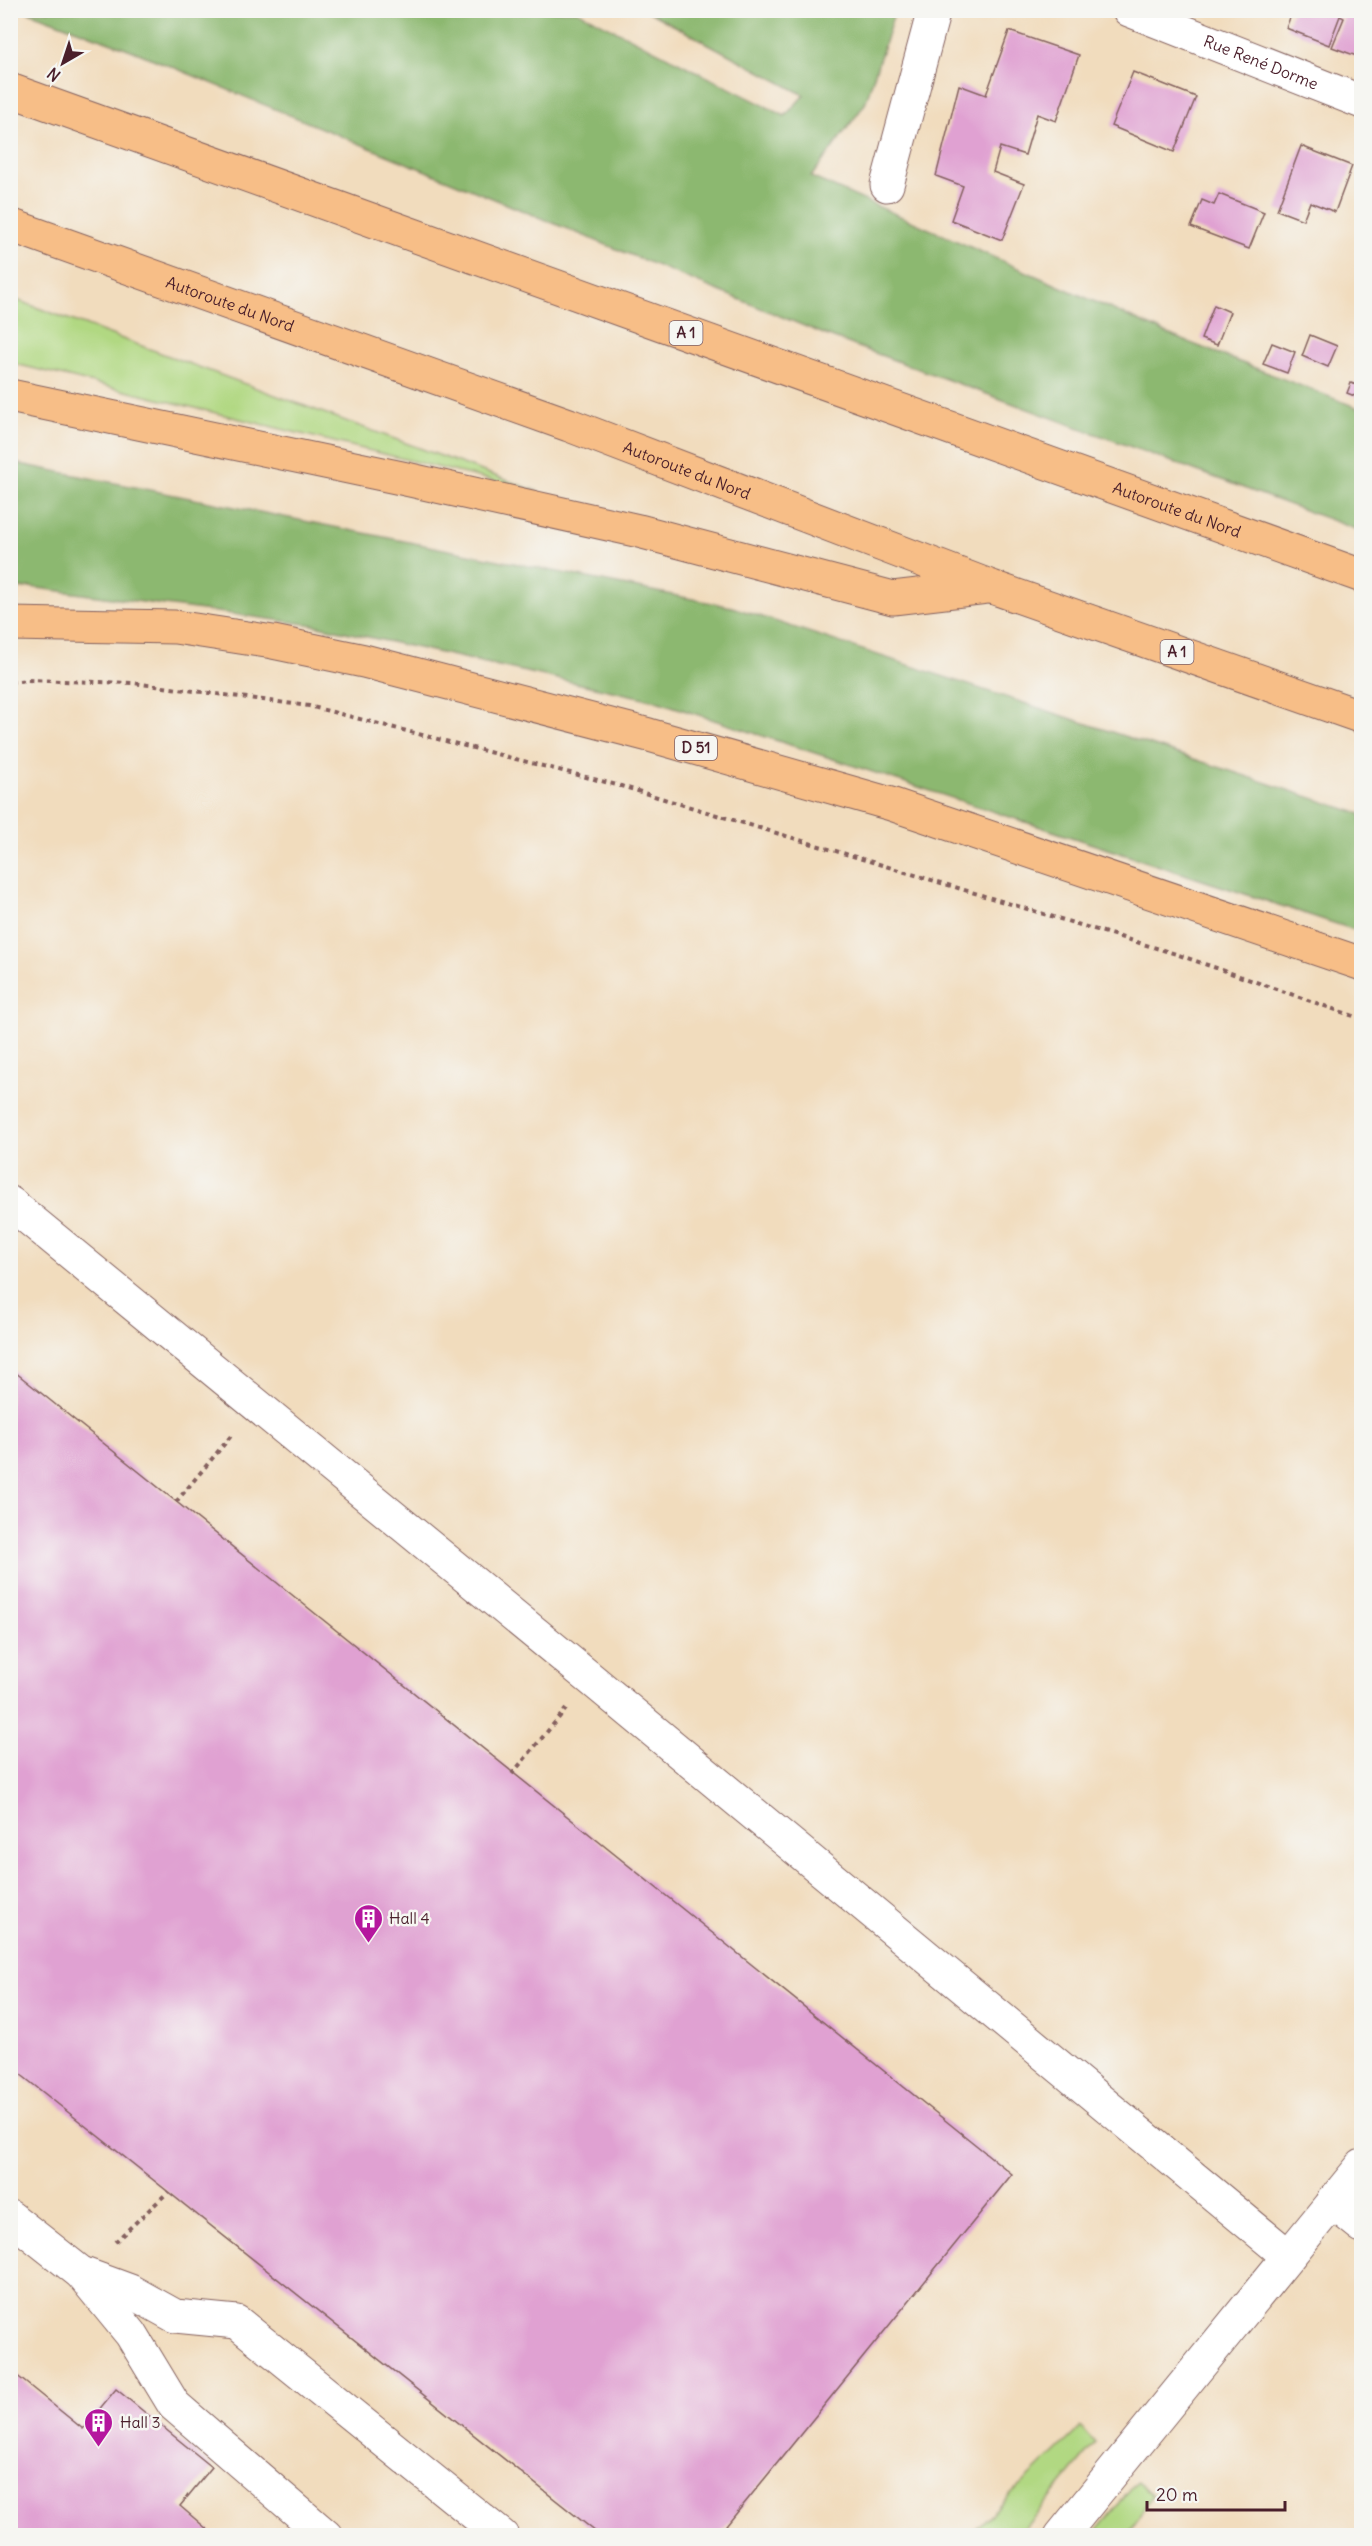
<svg xmlns="http://www.w3.org/2000/svg" width="1372" height="2546" viewBox="0 0 1372 2546" font-family="Delius,sans-serif">
	<style>
		.green { fill: #b1d882; stroke: #7e7c56; stroke-width: 1.5 }
		.forest { fill: #8cb870; stroke: #6b6c4e; stroke-width: 1.5 }
		.building { fill: #e0a1d2 }
		.lines { fill: none; stroke-linecap: round; stroke-linejoin: round }
		.minor-casing { stroke: #84615e; stroke-width: 35 }
		.major-casing { stroke: #84615e; stroke-width: 35 }
		.highway-casing { stroke: #84615e; stroke-width: 35 }
		.path { stroke: #84615e; stroke-width: 4; stroke-dasharray: 4.5 4.5; stroke-linecap: butt }
		.minor { stroke: #fff; stroke-width: 33 }
		.major { stroke: #f7be87; stroke-width: 33 }
		.highway { stroke: #f7be87; stroke-width: 33 }
		.labels { text-anchor: middle; stroke-width: 5; stroke-linejoin: round; paint-order: stroke }
		.shield { fill: #f6f6f2; stroke: #7e6067; stroke-width: 1.5 }
		.shield-label { font-size: 15px; font-weight: bold; fill: #4a1f2b }
		.street-label { font-size: 16px; fill: #4a1f2b; stroke: #f6f6f2 }
		.poi-label { font-size: 16px; fill: #4a1f2b; stroke: #f6f6f2; text-anchor: start }
	</style>
	<rect width="100%" height="100%" fill="#f6f6f2"/>
	<filter id="ink" filterUnits="userSpaceOnUse"><feTurbulence type="fractalNoise" baseFrequency=".0167" numOctaves="2"/><feDisplacementMap in="SourceGraphic" scale="12" xChannelSelector="R" yChannelSelector="G"/><feConvolveMatrix kernelMatrix="1 2 1 2 8 2 1 2 1" color-interpolation-filters="sRGB"/></filter>
	<filter id="wash" filterUnits="userSpaceOnUse"><feTurbulence type="fractalNoise" baseFrequency=".008" numOctaves="4" result="noise"/><feDisplacementMap in="SourceGraphic" scale="24" xChannelSelector="R" yChannelSelector="G"/><feGaussianBlur stdDeviation="1.35" result="paint"/><feColorMatrix in="noise" values="0 0 0 0 0 0 0 0 0 0 0 0 0 0 0 0 0 1.4 0 .05"/><feComposite in="paint" operator="in"/></filter>
	<g filter="url(#wash)">
		<rect width="100%" height="100%" fill="#f1dcbd"/>
		<!-- green -->
		<g class="green">
			<polygon points="11,298 539,492 11,363"/>
			<polygon points="1081,2427 1095,2443 1019,2535 969,2535"/>
			<polygon points="1137,2482 1152,2495 1128,2535 1093,2535"/>
		</g>
		<!-- forest -->
		<g class="forest">
			<polygon points="26,11 577,11 785,116 804,95 647,11 895,11 865,104 811,177 1175,337 1361,409 1361,531 831,337 131,50"/>
			<polygon points="10,462 732,607 1361,814 1361,932 653,700 314,625 30,587 11,590"/>
		</g>
		<g id="blocks">
			<!-- building -->
			<g class="building">
				<polygon points="1293,10 1362,10 1362,58 1332,47 1344,18 1340,16 1329,45 1286,28"/>
				<polygon points="1009,31 1079,55 1056,121 1037,114 1025,155 1000,147 993,172 1024,184 1002,240 951,220 963,186 936,176 959,85 986,95"/>
				<polygon points="1133,72 1196,97 1174,152 1111,126"/>
				<polygon points="1301,146 1352,166 1335,212 1310,202 1303,220 1277,210"/>
				<polygon points="1219,194 1264,212 1249,249 1191,227 1202,200 1214,205"/>
				<polygon points="1214,305 1230,312 1217,345 1201,339"/>
				<polygon points="1310,335 1337,346 1328,367 1302,356"/>
				<polygon points="1272,343 1295,352 1287,373 1263,364"/>
				<polygon points="1351,383 1362,387 1362,399 1347,393"/>
				<polygon points="10,1368 1012,2174 718,2536 601,2536 10,2066"/>
				<polygon points="10,2370 83,2429 116,2389 212,2467 180,2506 215,2536 10,2536"/>
			</g>
		</g>
	</g>
	<g filter="url(#ink)">
		<use href="#blocks" fill-opacity="0" stroke="#84615e" stroke-width="1.5"/>
		<g class="lines">
			<defs>
				<g id="minor">
					<path id="s1" d="M1129,10l233,92"/>
					<polyline points="887,185 934,10"/>
					<polyline points="10,1203 591,1679 1288,2256"/>
					<polyline points="1332,2202 1362,2226"/>
					<polyline points="10,2217 81,2273 131,2334 174,2405 326,2536"/>
					<polyline points="81,2273 130,2291 175,2316 237,2322 502,2536"/>
					<polyline points="1061,2536 1362,2166"/>
				</g>
				<polyline id="major" points="10,624 175,627 273,642 364,661 649,735 891,804 1362,964"/>
				<g id="highway">
					<path id="s2" d="M10,90l1352,486"/>
					<path id="s3" d="M10,225l559,200 423,162 370,130"/>
					<polyline points="10,396 406,479 639,531 893,598 987,587"/>
				</g>
			</defs>
			<!-- minor casing -->
			<use href="#minor" class="minor-casing"/>
			<!-- major casing -->
			<use href="#major" class="major-casing"/>
			<!-- highway casing -->
			<use href="#highway" class="highway-casing"/>
			<!-- path -->
			<g class="path">
				<polyline points="10,682 27,680 133,683 309,706 621,786 1176,954 1362,1019"/>
				<polyline points="176,1502 231,1436"/>
				<polyline points="512,1774 566,1709"/>
				<polyline points="115,2242 168,2192"/>
			</g>
			<!-- minor -->
			<use href="#minor" class="minor"/>
			<!-- major -->
			<use href="#major" class="major"/>
			<!-- highway -->
			<use href="#highway" class="highway"/>
		</g>
	</g>
	<!-- icons -->
	<defs>
		<symbol id="building-pin" viewBox="-11 -11 22 30"><path d="M0 17L-7.5 6A9.5 9.5 0 1 1 7.5 6Z" fill="#b5179e" stroke="#f6f6f2"/><path d="M-4-6H4V6H1V3H-1V6H-4ZM-2.5-4.3h1.7v1.8h-1.7ZM.8-4.3h1.7v1.8H.8ZM-2.5-1h1.7V.8h-1.7ZM.8-1h1.7V.8H.8Z" fill="#fff"/></symbol>
	</defs>
	<g fill-rule="evenodd">
		<use href="#building-pin" x="352" y="1902" width="33" height="45"/>
		<use href="#building-pin" x="82" y="2406" width="33" height="45"/>
	</g>
	<g class="labels">
		<!-- shield labels -->
		<g class="shield">
			<rect x="669.5" y="321" width="33" height="24" rx="4.5"/>
			<rect x="1160.5" y="640" width="33" height="24" rx="4.5"/>
			<rect x="675" y="736" width="42" height="24" rx="4.5"/>
		</g>
		<g class="shield-label">
			<text x="686" y="338">A 1</text>
			<text x="1177" y="657">A 1</text>
			<text x="696" y="753">D 51</text>
		</g>
		<!-- street labels -->
		<g class="street-label">
			<text dy="6" stroke="none"><textPath href="#s1" startOffset="142">Rue René Dorme</textPath></text>
			<text dy="6" stroke="none"><textPath href="#s3" startOffset="234">Autoroute du Nord</textPath></text>
			<text dy="6" stroke="none"><textPath href="#s3" startOffset="720">Autoroute du Nord</textPath></text>
			<text dy="6" stroke="none"><textPath href="#s2" startOffset="1240">Autoroute du Nord</textPath></text>
		</g>
		<!-- poi labels -->
		<g class="poi-label">
			<text x="389" y="1924">Hall 4</text>
			<text x="120" y="2428">Hall 3</text>
		</g>
	</g>
	<!-- margin -->
	<rect width="1372" height="2546" fill="none" stroke="#f6f6f2" stroke-width="36"/>
	<!-- north arrow -->
	<g transform="translate(63 63) rotate(219)" stroke="#f6f6f2" stroke-width="4.5" paint-order="stroke">
	<path d="M0-4.5L10 22L0 15L-10 22Z" fill="#4a1f2b"/>
	<text y="-9" font-size="16" font-weight="bold" text-anchor="middle" fill="#4a1f2b">N</text>
	</g>
	<!-- scale -->
	<path d="M1147 2501v9h138v-9" fill="none" stroke="#4a1f2b" stroke-width="3"/>
	<text x="1156" y="2501" font-size="18" fill="#4a1f2b" stroke="#f6f6f2" stroke-width="4.5" paint-order="stroke">20 m</text>
</svg>
